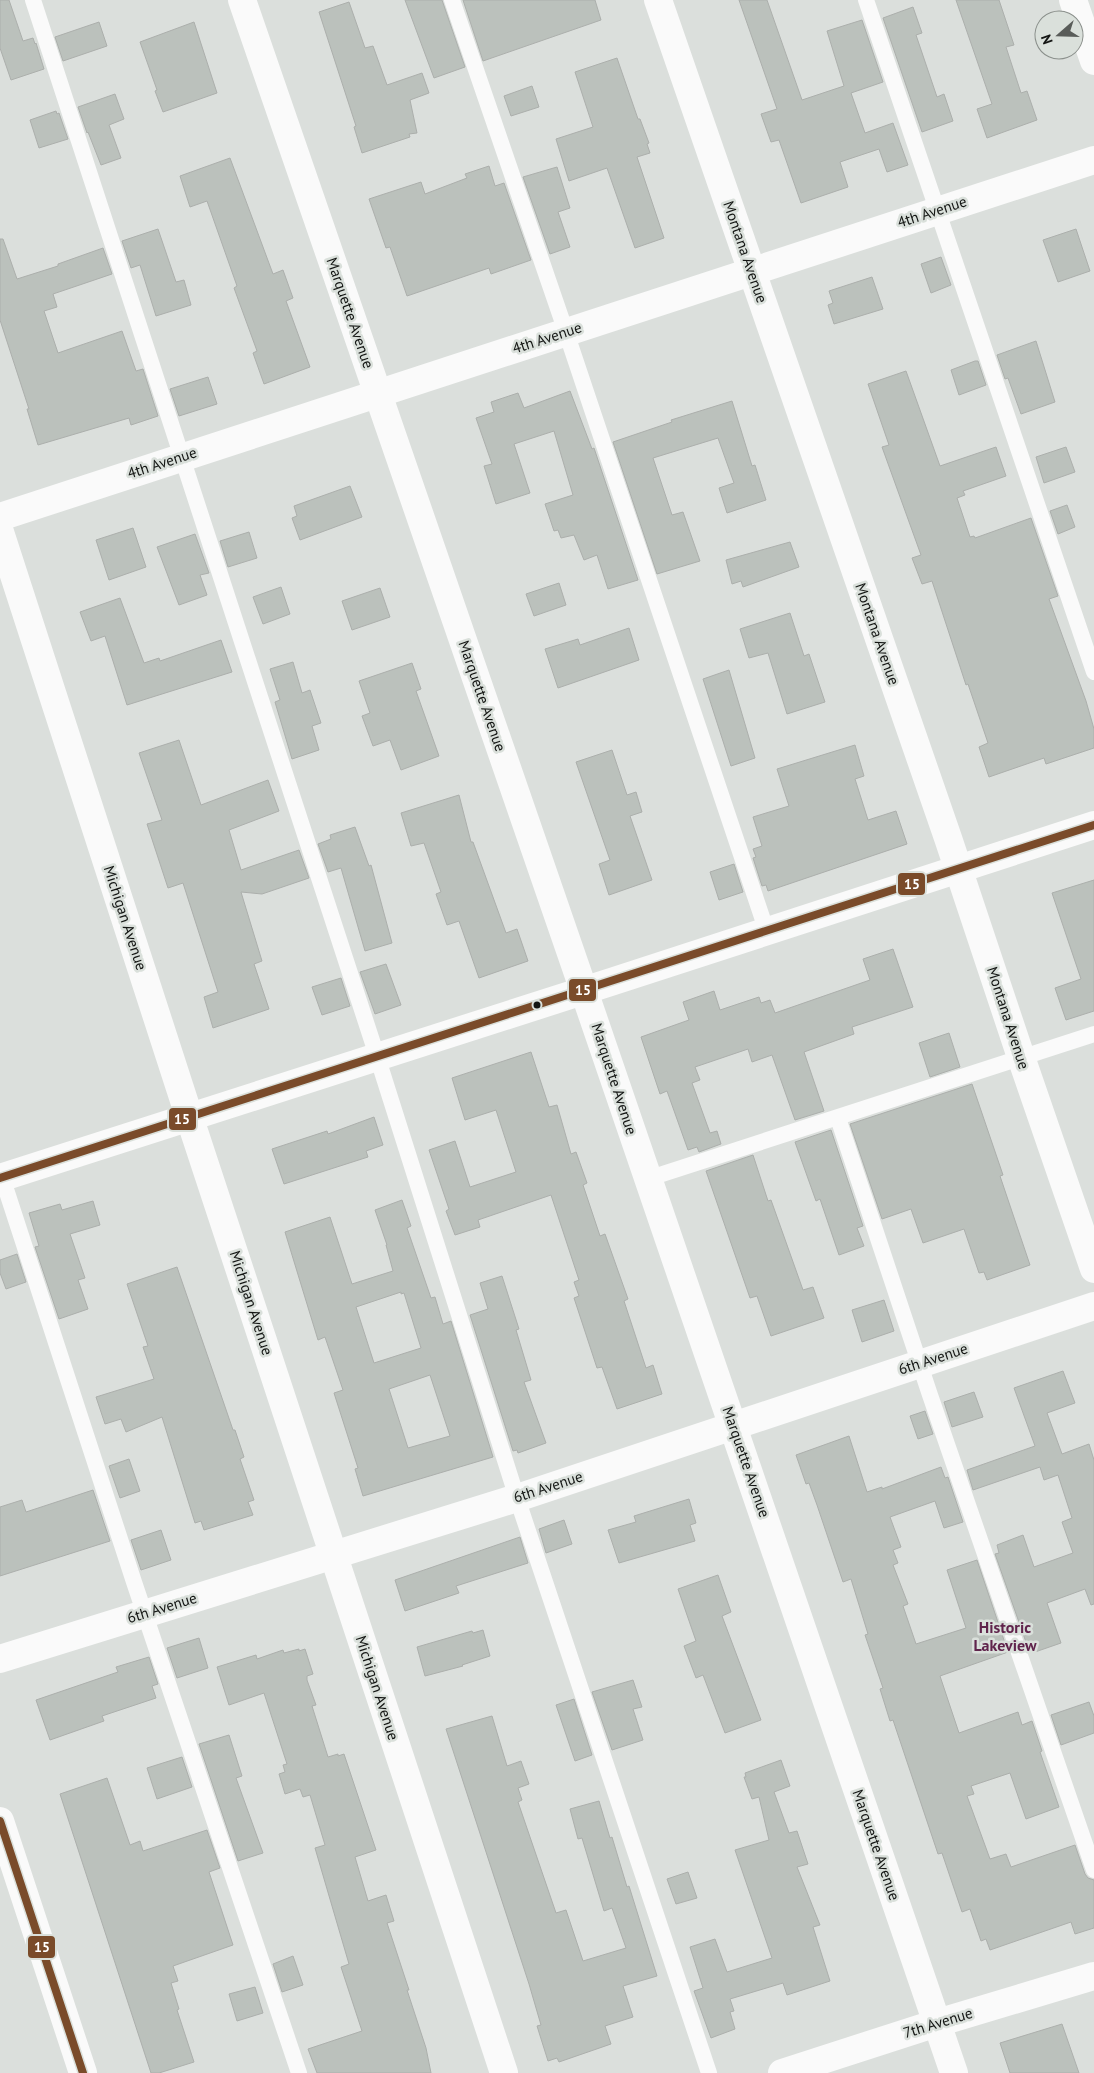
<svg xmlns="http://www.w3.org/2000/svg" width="1094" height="2073" viewBox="0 0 1094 2073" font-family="'PT Sans',sans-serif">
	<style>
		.building { fill: #bbc1bc; stroke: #acafac; fill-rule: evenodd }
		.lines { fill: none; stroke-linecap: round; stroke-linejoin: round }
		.service { stroke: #fafafa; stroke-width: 16 }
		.minor { stroke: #fafafa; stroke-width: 28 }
		.tertiary { stroke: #fafafa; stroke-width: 28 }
		.bus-1-casing { stroke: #dae0db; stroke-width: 11 }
		.bus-1 { stroke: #7a4b2a; stroke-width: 8 }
		.bus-dot { fill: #131513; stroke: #dae0db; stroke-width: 2 }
		.labels { text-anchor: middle; stroke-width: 5; stroke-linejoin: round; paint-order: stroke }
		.street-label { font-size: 15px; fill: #131513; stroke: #dae0db }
		.neighbourhood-label { font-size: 16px; font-weight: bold; fill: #60244c; stroke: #dae0db }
		.line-badge { stroke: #dae0db; stroke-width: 2 }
		.badge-label { font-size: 14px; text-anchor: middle; font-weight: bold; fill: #fff }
	</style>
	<rect width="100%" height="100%" fill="#dbdfdc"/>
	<!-- building -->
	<g class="building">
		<polygon points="0,0 9,0 23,41 33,38 35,44 36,43 44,69 11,80 0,48"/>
		<polygon points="405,0 442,0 465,67 434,78"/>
		<polygon points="463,0 595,0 601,20 483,61"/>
		<polygon points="739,0 767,0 802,100 844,86 827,31 862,20 883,82 851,93 865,133 893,123 908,165 887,172 879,149 840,162 848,187 801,203 779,140 771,142 761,114 777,109"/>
		<polygon points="956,0 999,0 1014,45 1006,47 1021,93 1027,91 1037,120 987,138 977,109 992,104"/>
		<polygon points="349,2 365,48 373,46 387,85 422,73 429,93 410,100 417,133 409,134 410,137 362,153 354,127 356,126 319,12"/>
		<polygon points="913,7 922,33 916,35 937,97 944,94 953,121 922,132 883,18"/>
		<polygon points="99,22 107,46 63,61 55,37"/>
		<polygon points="194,22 217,93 163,112 155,91 157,90 140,42"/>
		<polygon points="617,58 638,119 640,119 649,143 647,144 650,153 637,157 664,238 635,248 607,168 569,181 556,139 593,127 575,72"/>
		<polygon points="532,86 539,107 511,116 504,96"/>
		<polygon points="115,94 124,119 109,125 121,158 101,165 88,132 87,133 78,107"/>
		<polygon points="56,111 57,114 59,113 68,139 39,148 30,120"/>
		<polygon points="230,158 273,274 283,270 293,298 286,301 310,367 264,384 253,353 257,351 234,288 237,286 207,201 190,207 180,176"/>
		<polygon points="489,166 495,186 504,183 531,260 491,274 489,268 407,296 390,247 386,248 369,199 421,182 425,194 467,178 465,174"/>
		<polygon points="557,167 570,208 558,212 570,247 550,254 523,177"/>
		<polygon points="158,229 176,282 184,280 191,305 156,316 140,265 131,268 122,241"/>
		<polygon points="1076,229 1090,271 1058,282 1043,240"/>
		<polygon points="0,239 3,239 17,279 58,266 58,264 103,248 112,274 53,294 57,307 44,311 58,353 122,331 136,371 143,369 158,416 131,425 129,418 38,445 27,409 29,409 0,320"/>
		<polygon points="941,257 951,285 931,293 921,264"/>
		<polygon points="872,277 883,309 834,324 828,305 833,303 829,291"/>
		<polygon points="1036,341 1055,402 1021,414 1008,378 1005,379 997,355"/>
		<polygon points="975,361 978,361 986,385 959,395 951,370"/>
		<polygon points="906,371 940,466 996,447 1006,476 963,491 965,495 957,498 970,537 974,536 975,538 1031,518 1058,596 1049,599 1086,701 1094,729 1094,748 1046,764 1044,758 989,777 979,747 988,743 968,684 966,685 932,581 922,584 912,558 921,555 882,447 889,445 868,384"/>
		<polygon points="208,377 217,404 179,416 170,389"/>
		<polygon points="570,391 592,449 594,448 638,580 608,589 597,555 584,560 574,535 561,538 558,530 554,531 545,504 573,495 554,431 514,444 530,493 496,504 484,466 492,464 476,418 494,412 491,402 518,393 524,408"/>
		<polygon points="732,401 752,466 755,465 766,500 727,513 719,488 734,483 718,438 653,458 672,515 683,512 700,561 657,574 613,442 672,422 671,420"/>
		<polygon points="1066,447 1075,472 1044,483 1036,457"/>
		<polygon points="350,486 362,517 300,540 292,518 297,516 294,506"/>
		<polygon points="1067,505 1075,527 1058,534 1050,511"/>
		<polygon points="133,528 146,567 109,580 96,540"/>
		<polygon points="249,532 257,558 228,567 220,541"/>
		<polygon points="195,534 209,573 200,575 207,595 179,605 157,547"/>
		<polygon points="790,542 799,567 743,587 741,581 732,584 726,560"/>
		<polygon points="559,583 566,605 534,616 526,594"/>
		<polygon points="281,587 290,614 263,624 253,597"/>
		<polygon points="380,588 390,617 352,630 342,601"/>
		<polygon points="120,598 144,663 159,658 160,661 221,640 232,672 127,705 105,636 91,641 80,612"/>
		<polygon points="790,613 804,656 809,654 825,702 787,714 768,653 749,658 740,629"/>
		<polygon points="629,628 639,660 558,688 545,649 578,639 580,645"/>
		<polygon points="293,662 302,693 310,690 321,723 312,726 319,750 292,759 275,702 280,700 270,669"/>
		<polygon points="412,663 421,689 416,691 439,756 401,770 390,740 373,746 362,716 370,713 359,681"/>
		<polygon points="729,670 755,758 731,766 703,679"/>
		<polygon points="179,740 201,805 268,780 279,811 229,830 241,870 299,850 309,878 262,894 241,892 262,961 254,964 269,1009 213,1028 204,997 218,992 200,936 183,883 168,888 147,824 162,820 139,753"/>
		<polygon points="855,745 864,776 855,779 868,820 896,811 907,844 768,891 766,885 762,886 753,858 756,857 753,849 762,846 753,817 789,806 777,769"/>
		<polygon points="612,750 627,795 636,792 642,812 630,816 652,880 609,895 599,864 610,860 576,762"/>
		<polygon points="459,795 471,842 473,842 506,933 517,929 528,961 479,978 459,921 447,925 436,894 441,892 424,843 411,846 401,813"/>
		<polygon points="355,827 369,866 371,865 392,943 365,951 341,868 328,872 318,844 331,839 330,835"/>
		<polygon points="734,864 743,892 719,900 710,872"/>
		<polygon points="1094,880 1094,1011 1066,1020 1055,988 1081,979 1052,893"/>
		<polygon points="893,949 913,1007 852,1027 854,1034 804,1052 824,1111 795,1120 772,1055 752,1062 748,1049 695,1067 700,1080 692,1083 710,1133 717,1131 721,1144 699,1152 697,1147 688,1150 667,1091 660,1094 641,1037 689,1020 683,1002 714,991 720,1010 759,997 761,1003 770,1000 775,1013 870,980 863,959"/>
		<polygon points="386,964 401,1005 375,1014 360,972"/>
		<polygon points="341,978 350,1006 322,1015 312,987"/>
		<polygon points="949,1033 960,1067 930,1077 919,1043"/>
		<polygon points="531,1052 549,1107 557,1105 571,1154 576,1152 587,1183 583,1185 600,1236 605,1234 628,1299 624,1301 646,1368 653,1365 662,1394 617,1409 602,1367 597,1368 574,1298 579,1296 574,1282 579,1280 551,1195 478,1220 480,1227 455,1235 446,1211 449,1209 429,1150 455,1141 470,1187 516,1172 496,1110 465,1120 452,1078"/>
		<polygon points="972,1084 1003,1175 1000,1176 1030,1265 987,1280 984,1272 979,1273 964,1229 923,1243 911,1209 882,1219 850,1124"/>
		<polygon points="374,1117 383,1145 366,1151 368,1157 284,1184 272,1149 327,1131 328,1134"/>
		<polygon points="831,1130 863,1226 857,1228 864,1246 839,1255 820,1199 816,1201 795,1142"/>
		<polygon points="753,1155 768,1201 771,1200 803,1290 813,1287 824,1318 771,1336 757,1296 750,1298 706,1171"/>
		<path d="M402,1200l9,26 -4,2 24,70 4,-1 8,27 8,-3 42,136 -130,39 -8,-27 3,-1 -24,-75 9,-3 -18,-53 -7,3 -33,-108 45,-15 22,67 41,-13 -7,-26h1l-12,-35zM401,1292v2l3,-1 17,55 -47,15 -18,-56zM430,1375l20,61 -42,12 -19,-59z"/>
		<polygon points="93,1201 100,1225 70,1234 85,1278 78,1280 88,1309 59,1319 35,1247 39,1246 29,1213 60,1204 62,1210"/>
		<polygon points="17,1254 26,1282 6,1289 0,1273 0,1260"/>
		<polygon points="177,1267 233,1430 235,1430 244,1457 240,1459 254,1500 248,1502 253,1515 204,1530 201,1521 195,1523 162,1417 126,1432 121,1419 105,1424 96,1397 154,1379 143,1347 148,1346 127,1284"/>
		<polygon points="502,1276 519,1329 516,1330 531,1380 524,1382 546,1443 518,1453 517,1450 513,1451 470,1315 488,1309 480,1283"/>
		<polygon points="884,1300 894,1331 862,1342 852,1310"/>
		<polygon points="1063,1371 1075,1403 1047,1413 1062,1454 1089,1444 1094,1460 1094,1604 1091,1605 1085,1589 1047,1603 1061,1643 1035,1652 1032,1643 1027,1645 995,1554 999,1553 997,1545 1023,1535 1034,1567 1073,1553 1062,1522 1072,1518 1058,1475 1044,1480 1040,1467 973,1490 967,1470 1035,1446 1014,1388"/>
		<polygon points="974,1392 983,1417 952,1427 944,1402"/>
		<polygon points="925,1411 933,1434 918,1439 910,1416"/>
		<polygon points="849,1436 867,1492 882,1487 882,1489 941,1467 945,1478 948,1477 963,1522 944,1528 935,1501 890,1517 901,1547 893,1550 898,1563 893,1565 908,1604 903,1606 916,1644 966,1628 947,1570 977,1560 1008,1652 940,1676 959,1733 1018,1712 1022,1725 1032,1721 1042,1751 1040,1752 1059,1807 1026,1819 1010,1773 971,1786 974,1794 967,1796 990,1859 1006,1854 1011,1867 1075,1845 1085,1874 1088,1878 1094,1880 1094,1928 1075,1934 1071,1922 990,1950 986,1939 981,1941 970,1909 962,1912 942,1853 938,1854 893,1720 890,1721 880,1689 883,1688 865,1635 868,1634 851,1579 843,1582 817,1505 809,1483 806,1484 796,1455"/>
		<polygon points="129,1459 140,1491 120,1498 109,1466"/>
		<polygon points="93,1490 110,1541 0,1576 0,1507 22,1500 26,1512"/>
		<polygon points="689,1499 696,1523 690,1525 695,1541 619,1563 608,1530 636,1522 634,1516"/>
		<polygon points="564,1520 572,1544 546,1553 539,1529"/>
		<polygon points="161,1530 171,1560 141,1570 131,1540"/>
		<polygon points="520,1537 528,1563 456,1586 459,1593 405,1611 395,1580"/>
		<polygon points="718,1575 731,1612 722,1616 761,1720 725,1733 703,1675 696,1678 684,1646 696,1641 678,1589"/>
		<polygon points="483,1630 490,1656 462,1665 463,1666 425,1676 417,1647 472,1631 473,1633"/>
		<polygon points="199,1638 208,1668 177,1678 167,1648"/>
		<polygon points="299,1649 299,1651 305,1649 313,1674 307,1676 307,1680 316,1705 312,1706 328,1757 338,1754 338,1756 344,1754 376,1850 355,1857 368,1901 386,1895 394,1921 387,1923 409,1990 407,1990 426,2048 431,2073 317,2073 308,2049 362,2031 341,1967 349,1964 315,1848 325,1845 310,1795 303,1797 300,1789 285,1794 279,1774 285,1772 283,1765 287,1764 264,1693 229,1705 217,1667 256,1655 257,1659 283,1650 284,1653"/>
		<polygon points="149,1657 158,1684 152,1686 156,1698 102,1716 104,1721 50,1740 36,1700 118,1672 116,1667"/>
		<polygon points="633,1680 642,1707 633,1709 643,1740 612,1750 592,1692"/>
		<polygon points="574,1699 592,1755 575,1761 556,1705"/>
		<polygon points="1089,1702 1094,1716 1094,1733 1061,1745 1051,1715"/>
		<polygon points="492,1716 507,1766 521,1761 529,1784 518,1788 522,1800 518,1802 556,1913 566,1910 583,1961 626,1948 612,1908 604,1911 582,1838 578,1839 570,1809 599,1801 610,1838 612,1837 627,1887 629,1886 657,1976 623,1986 633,2017 605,2026 611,2044 559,2062 557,2058 548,2061 537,2026 541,2025 529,1984 446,1729"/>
		<polygon points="229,1735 242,1776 236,1778 263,1853 238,1861 199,1744"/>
		<polygon points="182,1757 192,1787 157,1799 147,1768"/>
		<polygon points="781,1760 790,1786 774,1792 789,1833 797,1831 808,1864 797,1867 820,1925 813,1927 830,1981 787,1995 783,1983 730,1999 734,2011 730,2012 735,2029 711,2038 694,1991 703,1988 690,1947 715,1939 727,1972 772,1958 735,1850 769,1840 759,1797 752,1799 744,1777 746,1777 745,1773"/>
		<polygon points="107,1778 130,1845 140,1841 143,1851 207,1830 220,1868 209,1872 233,1945 173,1966 178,1981 171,1983 179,2009 177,2010 194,2062 159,2073 151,2073 60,1794"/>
		<polygon points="688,1872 697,1898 676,1904 667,1879"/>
		<polygon points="293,1956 303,1985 282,1992 273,1964"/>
		<polygon points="255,1987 263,2013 237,2021 229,1994"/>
		<polygon points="1062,2024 1079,2073 1010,2073 1000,2043"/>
	</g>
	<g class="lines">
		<!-- service -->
		<g class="service">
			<polyline points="33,0 377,1056 517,1498 709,2073"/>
			<polyline points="452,0 566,332 767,932"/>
			<polyline points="866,0 1094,672"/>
			<polyline points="838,1118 930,1395 1094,1870"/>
			<polyline points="2,1177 134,1582 299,2073"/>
			<polyline points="647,1179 1094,1034"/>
		</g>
		<!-- minor -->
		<g class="minor">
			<polyline points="242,0 584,991 954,2073"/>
			<polyline points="658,0 948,838 1021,1057 1094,1269"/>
			<polyline points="1073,0 1094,61"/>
			<polyline points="0,517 1094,160"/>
			<polyline points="0,532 189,1116 504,2073"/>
			<polyline points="0,1659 517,1498 1094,1306"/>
			<polyline points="782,2073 937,2023 1094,1976"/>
		</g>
		<!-- tertiary -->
		<g class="tertiary">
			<polyline points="0,1178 614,981 1094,825"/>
			<polyline points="0,1821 83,2073"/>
		</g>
		<defs>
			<g id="bus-1">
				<polyline points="0,1178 1094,825"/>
				<polyline points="0,1821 83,2073"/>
			</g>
		</defs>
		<!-- bus-1 casing -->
		<use href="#bus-1" class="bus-1-casing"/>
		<!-- bus-1 -->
		<use href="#bus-1" class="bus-1"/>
	</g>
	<!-- markers -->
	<circle class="bus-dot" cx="537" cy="1005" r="4.5"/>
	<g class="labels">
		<!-- street labels -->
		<g class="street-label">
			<text transform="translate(932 212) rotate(-18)" y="5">4th Avenue</text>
			<text transform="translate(745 252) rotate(71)" y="5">Montana Avenue</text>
			<text transform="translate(350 313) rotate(71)" y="5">Marquette Avenue</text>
			<text transform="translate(547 338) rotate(-18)" y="5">4th Avenue</text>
			<text transform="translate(162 463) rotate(-18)" y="5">4th Avenue</text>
			<text transform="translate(877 634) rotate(71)" y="5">Montana Avenue</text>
			<text transform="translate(482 696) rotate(71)" y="5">Marquette Avenue</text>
			<text transform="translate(125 918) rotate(72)" y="5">Michigan Avenue</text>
			<text transform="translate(1008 1018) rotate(72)" y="5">Montana Avenue</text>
			<text transform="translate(614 1079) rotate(72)" y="5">Marquette Avenue</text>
			<text transform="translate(251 1303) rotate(72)" y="5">Michigan Avenue</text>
			<text transform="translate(933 1359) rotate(-18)" y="5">6th Avenue</text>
			<text transform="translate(746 1462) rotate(71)" y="5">Marquette Avenue</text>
			<text transform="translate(548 1487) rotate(-18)" y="5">6th Avenue</text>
			<text transform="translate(162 1608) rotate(-17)" y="5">6th Avenue</text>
			<text transform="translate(377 1688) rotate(72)" y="5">Michigan Avenue</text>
			<text transform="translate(876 1845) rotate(71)" y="5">Marquette Avenue</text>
			<text transform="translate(938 2023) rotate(-17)" y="5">7th Avenue</text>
		</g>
		<!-- neighbourhood labels -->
		<g class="neighbourhood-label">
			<text x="1005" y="1633">Historic<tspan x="1005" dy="18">Lakeview</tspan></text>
		</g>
	</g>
	<g class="line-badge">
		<rect x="897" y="872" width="29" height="24" rx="5" fill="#7a4b2a"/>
		<rect x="568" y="978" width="29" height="24" rx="5" fill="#7a4b2a"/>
		<rect x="168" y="1107" width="29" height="24" rx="5" fill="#7a4b2a"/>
		<rect x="27" y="1935" width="29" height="24" rx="5" fill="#7a4b2a"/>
	</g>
	<g class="badge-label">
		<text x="912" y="889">15</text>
		<text x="583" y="995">15</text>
		<text x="182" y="1124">15</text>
		<text x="42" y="1952">15</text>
	</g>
	<!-- north arrow -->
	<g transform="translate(1059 35) rotate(250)"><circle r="24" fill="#dae0db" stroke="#8a8f8b"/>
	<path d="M0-4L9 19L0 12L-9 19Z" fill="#595c59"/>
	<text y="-8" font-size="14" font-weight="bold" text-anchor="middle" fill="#131513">N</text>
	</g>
</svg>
